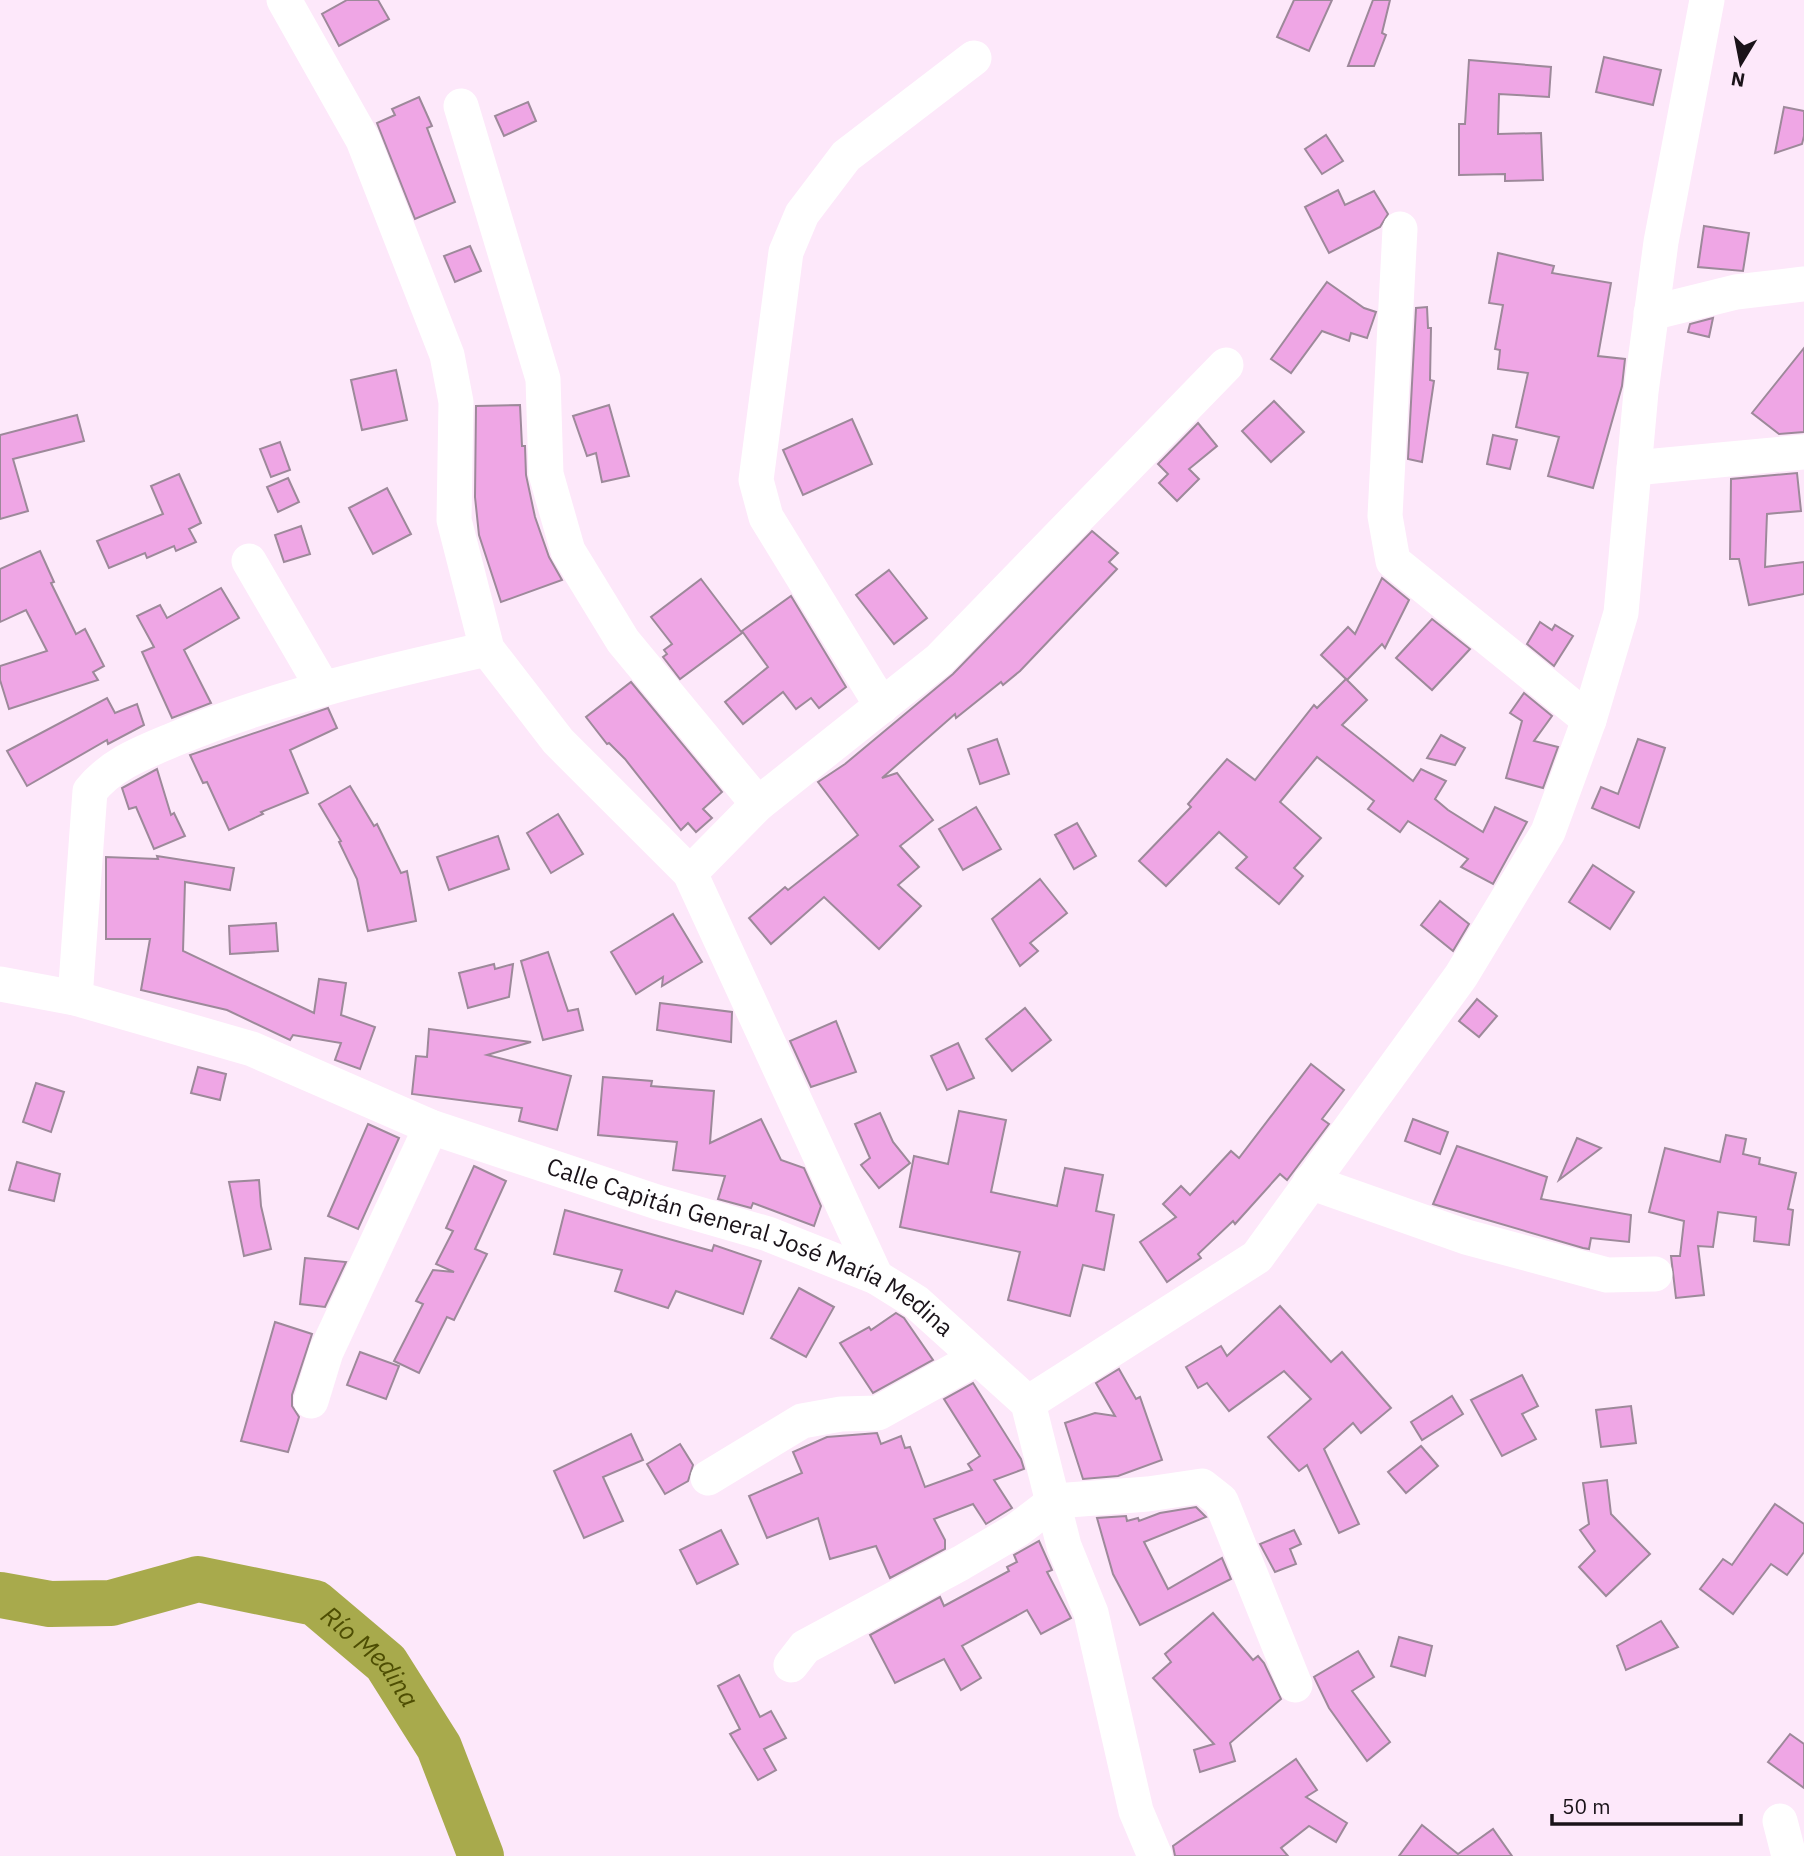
<svg xmlns="http://www.w3.org/2000/svg" width="1804" height="1856" viewBox="0 0 1804 1856" font-family="'IBM Plex Sans',sans-serif">
	<style>
		.lines { fill: none; stroke-linecap: round; stroke-linejoin: round }
		.river { stroke: #a8aa4c; stroke-width: 46 }
		.building { fill: #efa6e5; stroke: #9d899a; stroke-width: 2 }
		.minor { stroke: #fff; stroke-width: 35 }
		.labels { text-anchor: middle; stroke-width: 5; stroke-linejoin: round; paint-order: stroke }
		.street-label { font-size: 24px; fill: #1a1319; stroke: #fde8fa }
		.water-label { font-size: 26px; font-style: italic; fill: #4e4e03; stroke: #fde8fa }
	</style>
	<rect width="100%" height="100%" fill="#fde8fa"/>
	<g class="lines">
		<!-- river -->
		<path class="river" id="s1" d="M0,1595l50,9 61,-1 87,-24 117,24 71,60 53,84 42,109"/>
	</g>
	<!-- building -->
	<g class="building">
		<polygon points="347,0 378,0 389,19 339,46 322,14"/>
		<polygon points="1294,0 1332,0 1309,51 1277,37"/>
		<polygon points="1373,0 1390,0 1382,33 1386,35 1374,66 1348,66"/>
		<polygon points="1604,57 1661,70 1653,105 1596,92"/>
		<polygon points="1469,60 1551,67 1549,97 1499,94 1498,134 1541,133 1543,180 1505,181 1505,174 1459,175 1459,124 1465,124"/>
		<polygon points="419,97 432,126 427,128 455,202 415,219 377,123 395,115 392,109"/>
		<polygon points="528,102 536,121 504,136 495,116"/>
		<polygon points="1784,107 1804,111 1804,136 1802,144 1775,153"/>
		<polygon points="1326,135 1343,161 1322,174 1305,149"/>
		<polygon points="1338,190 1345,205 1374,191 1388,214 1380,227 1329,253 1305,207"/>
		<polygon points="1704,226 1749,233 1743,271 1698,267"/>
		<polygon points="470,246 481,271 455,282 444,256"/>
		<polygon points="1498,253 1554,266 1552,273 1611,283 1598,356 1625,359 1622,386 1593,488 1548,476 1559,437 1516,427 1528,373 1498,369 1500,350 1495,349 1503,305 1489,303"/>
		<polygon points="1327,282 1364,308 1376,312 1367,338 1351,333 1349,341 1322,331 1291,373 1271,359"/>
		<polygon points="1427,307 1428,328 1431,328 1430,380 1434,381 1422,462 1408,459 1416,308"/>
		<polygon points="1713,318 1709,337 1688,332 1690,324"/>
		<polygon points="1804,348 1804,432 1779,434 1752,413"/>
		<polygon points="396,370 407,420 362,430 351,380"/>
		<polygon points="1274,401 1304,432 1271,462 1242,431"/>
		<polygon points="520,405 522,446 525,446 526,475 535,517 549,557 562,580 501,602 479,535 475,497 476,406"/>
		<polygon points="609,405 629,476 602,482 596,453 587,456 573,416"/>
		<polygon points="77,415 84,441 13,459 28,511 0,519 0,435"/>
		<polygon points="852,419 872,464 803,495 783,450"/>
		<polygon points="1198,423 1217,446 1189,469 1199,479 1177,501 1159,483 1168,474 1158,464"/>
		<polygon points="1493,435 1517,440 1510,469 1487,464"/>
		<polygon points="280,442 290,470 271,477 260,449"/>
		<polygon points="1797,473 1801,511 1767,514 1765,567 1804,562 1804,594 1749,605 1739,559 1730,559 1731,479"/>
		<polygon points="179,474 201,523 189,529 196,542 176,551 174,546 147,558 145,553 109,568 97,541 163,514 151,486"/>
		<polygon points="288,478 299,502 278,512 267,487"/>
		<polygon points="387,488 411,534 373,554 349,508"/>
		<polygon points="301,526 310,554 284,562 275,535"/>
		<polygon points="1092,531 1118,553 1109,562 1117,569 1020,671 1003,685 1001,682 956,718 955,714 882,778 897,773 933,820 900,846 919,867 898,885 921,906 879,949 824,897 771,944 749,918 785,887 788,890 858,835 818,782 845,764 953,674"/>
		<polygon points="40,551 54,582 51,583 76,634 85,629 104,666 93,672 98,680 9,709 0,680 0,666 47,651 26,610 0,622 0,569"/>
		<polygon points="889,570 927,618 894,644 856,595"/>
		<polygon points="1382,578 1409,600 1385,648 1382,644 1347,680 1321,655 1348,627 1355,634"/>
		<polygon points="701,579 742,633 680,679 663,657 667,654 664,650 672,644 651,617"/>
		<polygon points="221,588 239,618 184,650 211,703 172,718 142,652 154,647 137,616 160,605 167,618"/>
		<polygon points="791,596 846,687 819,708 811,698 796,709 783,692 743,724 725,702 768,667 742,631"/>
		<polygon points="1432,619 1470,649 1432,690 1396,658"/>
		<polygon points="1540,622 1552,630 1555,625 1573,636 1554,666 1527,644"/>
		<polygon points="1346,679 1367,700 1342,725 1413,781 1421,769 1446,781 1435,799 1448,810 1483,832 1495,807 1527,822 1493,884 1461,867 1468,859 1408,821 1400,832 1368,809 1374,801 1317,757 1280,802 1321,838 1294,868 1303,876 1279,904 1236,868 1247,857 1219,832 1166,886 1139,861 1191,807 1188,804 1227,759 1255,780 1314,705 1317,708"/>
		<polygon points="631,682 722,792 703,809 712,818 696,832 688,823 681,830 625,759 609,743 607,744 586,717"/>
		<polygon points="1524,693 1552,716 1534,741 1558,747 1543,788 1506,778 1522,721 1510,713"/>
		<polygon points="107,698 115,713 137,704 144,725 108,744 107,740 27,786 7,751"/>
		<polygon points="328,708 337,728 290,750 308,793 261,812 263,814 229,830 207,782 203,783 190,755"/>
		<polygon points="1441,735 1465,748 1455,765 1427,758"/>
		<polygon points="997,739 1009,774 980,784 968,749"/>
		<polygon points="1638,739 1665,748 1639,828 1592,808 1601,787 1618,794"/>
		<polygon points="157,769 171,815 174,813 185,836 154,849 136,807 129,809 122,788"/>
		<polygon points="350,786 374,826 377,824 401,873 407,871 416,921 368,931 357,879 339,842 341,841 319,804"/>
		<polygon points="976,807 1001,849 963,870 939,829"/>
		<polygon points="558,814 583,854 551,873 527,833"/>
		<polygon points="1077,823 1096,856 1074,869 1055,835"/>
		<polygon points="498,836 509,869 449,890 437,857"/>
		<polygon points="157,856 234,868 230,890 185,882 183,951 314,1013 319,979 346,983 341,1015 375,1027 360,1069 335,1060 341,1043 293,1035 290,1040 227,1010 141,990 150,939 106,939 106,857 158,859"/>
		<polygon points="1593,865 1634,892 1610,929 1569,902"/>
		<polygon points="1040,879 1067,913 1030,943 1038,951 1020,966 992,919"/>
		<polygon points="1440,901 1469,924 1453,951 1421,925"/>
		<polygon points="673,914 702,962 662,986 663,977 636,994 611,952"/>
		<polygon points="276,923 278,951 230,954 229,926"/>
		<polygon points="548,952 568,1011 578,1009 583,1030 543,1040 521,961"/>
		<polygon points="494,964 495,969 513,964 509,997 468,1008 459,973"/>
		<polygon points="1477,999 1497,1016 1479,1037 1459,1021"/>
		<polygon points="660,1003 732,1012 731,1042 657,1030"/>
		<polygon points="1025,1008 1051,1040 1012,1071 986,1039"/>
		<polygon points="836,1021 856,1072 811,1087 790,1041"/>
		<polygon points="429,1029 531,1042 487,1055 571,1076 557,1130 519,1121 522,1108 412,1094 416,1056 427,1057"/>
		<polygon points="958,1043 974,1078 947,1090 931,1056"/>
		<polygon points="1311,1064 1344,1090 1322,1119 1329,1124 1287,1180 1280,1174 1235,1224 1233,1221 1198,1254 1201,1258 1167,1282 1140,1242 1176,1217 1163,1204 1181,1186 1190,1195 1231,1151 1239,1158"/>
		<polygon points="198,1067 226,1074 220,1100 191,1093"/>
		<polygon points="603,1077 652,1081 651,1086 714,1091 710,1143 761,1119 781,1160 804,1168 821,1206 814,1226 753,1203 751,1208 718,1199 725,1176 673,1170 677,1142 598,1135"/>
		<polygon points="36,1083 64,1092 51,1132 23,1122"/>
		<polygon points="959,1111 1006,1120 991,1192 1057,1206 1065,1168 1103,1175 1096,1211 1114,1215 1104,1270 1083,1265 1070,1316 1008,1300 1020,1252 900,1227 914,1156 948,1164"/>
		<polygon points="880,1113 893,1142 910,1163 879,1188 861,1165 870,1158 855,1124"/>
		<polygon points="1413,1119 1448,1132 1440,1154 1405,1141"/>
		<polygon points="368,1124 399,1138 358,1229 328,1216"/>
		<polygon points="1726,1135 1746,1139 1743,1154 1760,1158 1759,1164 1796,1173 1788,1209 1793,1210 1789,1245 1754,1241 1756,1217 1718,1212 1713,1247 1698,1246 1704,1295 1676,1298 1671,1256 1680,1256 1684,1221 1649,1212 1665,1148 1720,1162"/>
		<polygon points="1577,1138 1601,1148 1559,1180"/>
		<polygon points="1457,1146 1547,1177 1541,1199 1631,1215 1629,1242 1591,1238 1589,1249 1583,1248 1433,1204"/>
		<polygon points="17,1162 60,1174 54,1201 9,1190"/>
		<polygon points="474,1166 506,1181 475,1249 487,1254 454,1320 447,1317 419,1373 394,1361 423,1304 416,1301 433,1270 454,1272 436,1264 453,1231 446,1228"/>
		<polygon points="259,1180 261,1206 271,1249 244,1256 229,1182"/>
		<polygon points="565,1210 712,1251 714,1245 761,1261 743,1314 676,1291 668,1308 615,1291 622,1270 554,1254"/>
		<polygon points="305,1258 346,1262 325,1307 300,1304"/>
		<polygon points="799,1288 834,1307 806,1357 771,1338"/>
		<polygon points="1280,1306 1331,1362 1342,1352 1391,1408 1361,1433 1353,1423 1324,1449 1359,1524 1339,1533 1307,1465 1299,1471 1268,1437 1311,1399 1284,1371 1229,1411 1207,1383 1198,1388 1186,1367 1221,1346 1227,1356"/>
		<polygon points="896,1313 904,1318 933,1360 873,1393 840,1343 869,1327 871,1330"/>
		<polygon points="275,1322 312,1334 292,1395 292,1406 299,1417 288,1452 241,1441"/>
		<polygon points="360,1352 399,1366 386,1399 347,1385"/>
		<polygon points="1119,1369 1136,1399 1140,1397 1162,1460 1118,1476 1083,1479 1065,1423 1095,1413 1115,1416 1096,1383"/>
		<polygon points="1522,1375 1538,1406 1522,1414 1536,1439 1502,1456 1471,1400"/>
		<polygon points="973,1383 1021,1459 1024,1469 994,1480 1012,1508 986,1524 973,1504 934,1519 945,1540 945,1549 890,1578 876,1546 830,1559 818,1518 767,1538 749,1496 802,1473 793,1452 827,1437 877,1433 881,1444 901,1436 905,1448 910,1447 925,1487 972,1470 968,1464 980,1456 944,1399"/>
		<polygon points="1452,1396 1463,1414 1422,1440 1411,1422"/>
		<polygon points="1631,1406 1636,1443 1601,1447 1596,1410"/>
		<polygon points="631,1434 643,1460 603,1477 623,1521 584,1538 554,1471"/>
		<polygon points="680,1444 693,1465 688,1481 665,1494 647,1464"/>
		<polygon points="1421,1446 1438,1466 1406,1493 1388,1472"/>
		<polygon points="1607,1480 1611,1514 1650,1554 1606,1596 1579,1567 1595,1551 1580,1530 1589,1524 1583,1483"/>
		<polygon points="1775,1504 1804,1524 1804,1552 1787,1575 1771,1564 1733,1614 1700,1589 1723,1559 1732,1565"/>
		<polygon points="1196,1507 1206,1517 1144,1542 1168,1589 1222,1558 1231,1579 1140,1625 1113,1574 1097,1518 1126,1516 1127,1521 1138,1518 1139,1521 1160,1513"/>
		<polygon points="721,1530 738,1564 697,1584 680,1550"/>
		<polygon points="1294,1530 1301,1544 1290,1549 1296,1564 1275,1572 1260,1544"/>
		<polygon points="1039,1541 1052,1570 1047,1572 1071,1618 1041,1634 1027,1610 962,1646 981,1678 961,1690 944,1659 895,1683 870,1635 940,1597 944,1606 1009,1571 1007,1567 1017,1562 1014,1555"/>
		<polygon points="1213,1613 1253,1660 1258,1656 1264,1663 1281,1699 1230,1743 1235,1761 1200,1772 1194,1750 1214,1744 1153,1678 1171,1662 1165,1654"/>
		<polygon points="1661,1621 1678,1647 1626,1670 1617,1646"/>
		<polygon points="1399,1637 1432,1646 1425,1676 1391,1666"/>
		<polygon points="1358,1651 1374,1677 1352,1691 1390,1742 1367,1761 1329,1708 1314,1677"/>
		<polygon points="739,1675 760,1717 771,1711 786,1738 764,1749 776,1770 758,1780 730,1734 740,1729 718,1686"/>
		<polygon points="1790,1734 1804,1744 1804,1788 1768,1762"/>
		<polygon points="1296,1759 1317,1790 1306,1797 1347,1823 1336,1842 1309,1826 1281,1848 1288,1856 1175,1856 1173,1846"/>
		<polygon points="1422,1825 1458,1854 1493,1829 1512,1856 1399,1856"/>
	</g>
	<g class="lines">
		<!-- minor -->
		<g class="minor">
			<polyline points="284,0 363,140 447,355 456,402 454,520 487,649 558,741 690,873 876,1277"/>
			<polyline points="461,106 543,379 546,474 568,551 623,641 758,804"/>
			<polyline points="1400,229 1385,516 1393,561 1589,720"/>
			<polyline points="1651,313 1736,292 1804,284"/>
			<polyline points="1634,468 1804,452"/>
			<polyline points="249,561 323,688"/>
			<polyline points="882,706 766,517 756,480 786,252 802,214 846,156 974,58"/>
			<polyline points="690,873 758,804 939,660 1226,365"/>
			<path id="s2" d="M0,984l75,14 177,51 179,78 226,75 111,32 108,43 40,25 112,101 36,143 27,67 45,198 19,45"/>
			<path d="M75,998l15,-207c23,-28 52,-38 85,-52 100,-42 206,-66 312,-90"/>
			<polyline points="1310,1182 1466,1237 1607,1275 1655,1274"/>
			<polyline points="311,1401 326,1352 431,1127"/>
			<polyline points="1028,1403 1257,1257 1461,976 1548,832 1589,720 1621,613 1641,392 1661,242 1707,0"/>
			<polyline points="708,1478 802,1421 841,1414 878,1413 977,1358"/>
			<polyline points="791,1665 805,1647 961,1563 1017,1530 1055,1501 1148,1494 1202,1486 1221,1501 1295,1685"/>
			<polyline points="1780,1821 1789,1856"/>
		</g>
	</g>
	<g class="labels">
		<!-- street labels -->
		<g class="street-label">
			<text dy="8" stroke="none"><textPath href="#s2" startOffset="798">Calle Capitán General José María Medina</textPath></text>
		</g>
		<!-- water labels -->
		<g class="water-label">
			<text dy="9" stroke="none"><textPath href="#s1" startOffset="399">Río Medina</textPath></text>
		</g>
	</g>
	<!-- north arrow -->
	<g transform="translate(1741 63) rotate(190)" stroke="#fde8fa" stroke-width="5" paint-order="stroke">
	<path d="M0-5L12 26L0 18L-12 26Z" fill="#1a1319"/>
	<text y="-10" font-size="19" font-weight="bold" text-anchor="middle" fill="#1a1319">N</text>
	</g>
	<!-- scale -->
	<path d="M1552 1814v10h189v-10" fill="none" stroke="#1a1319" stroke-width="3.5"/>
	<text x="1562" y="1814" font-size="21" fill="#1a1319" stroke="#fde8fa" stroke-width="5" paint-order="stroke">50 m</text>
</svg>
